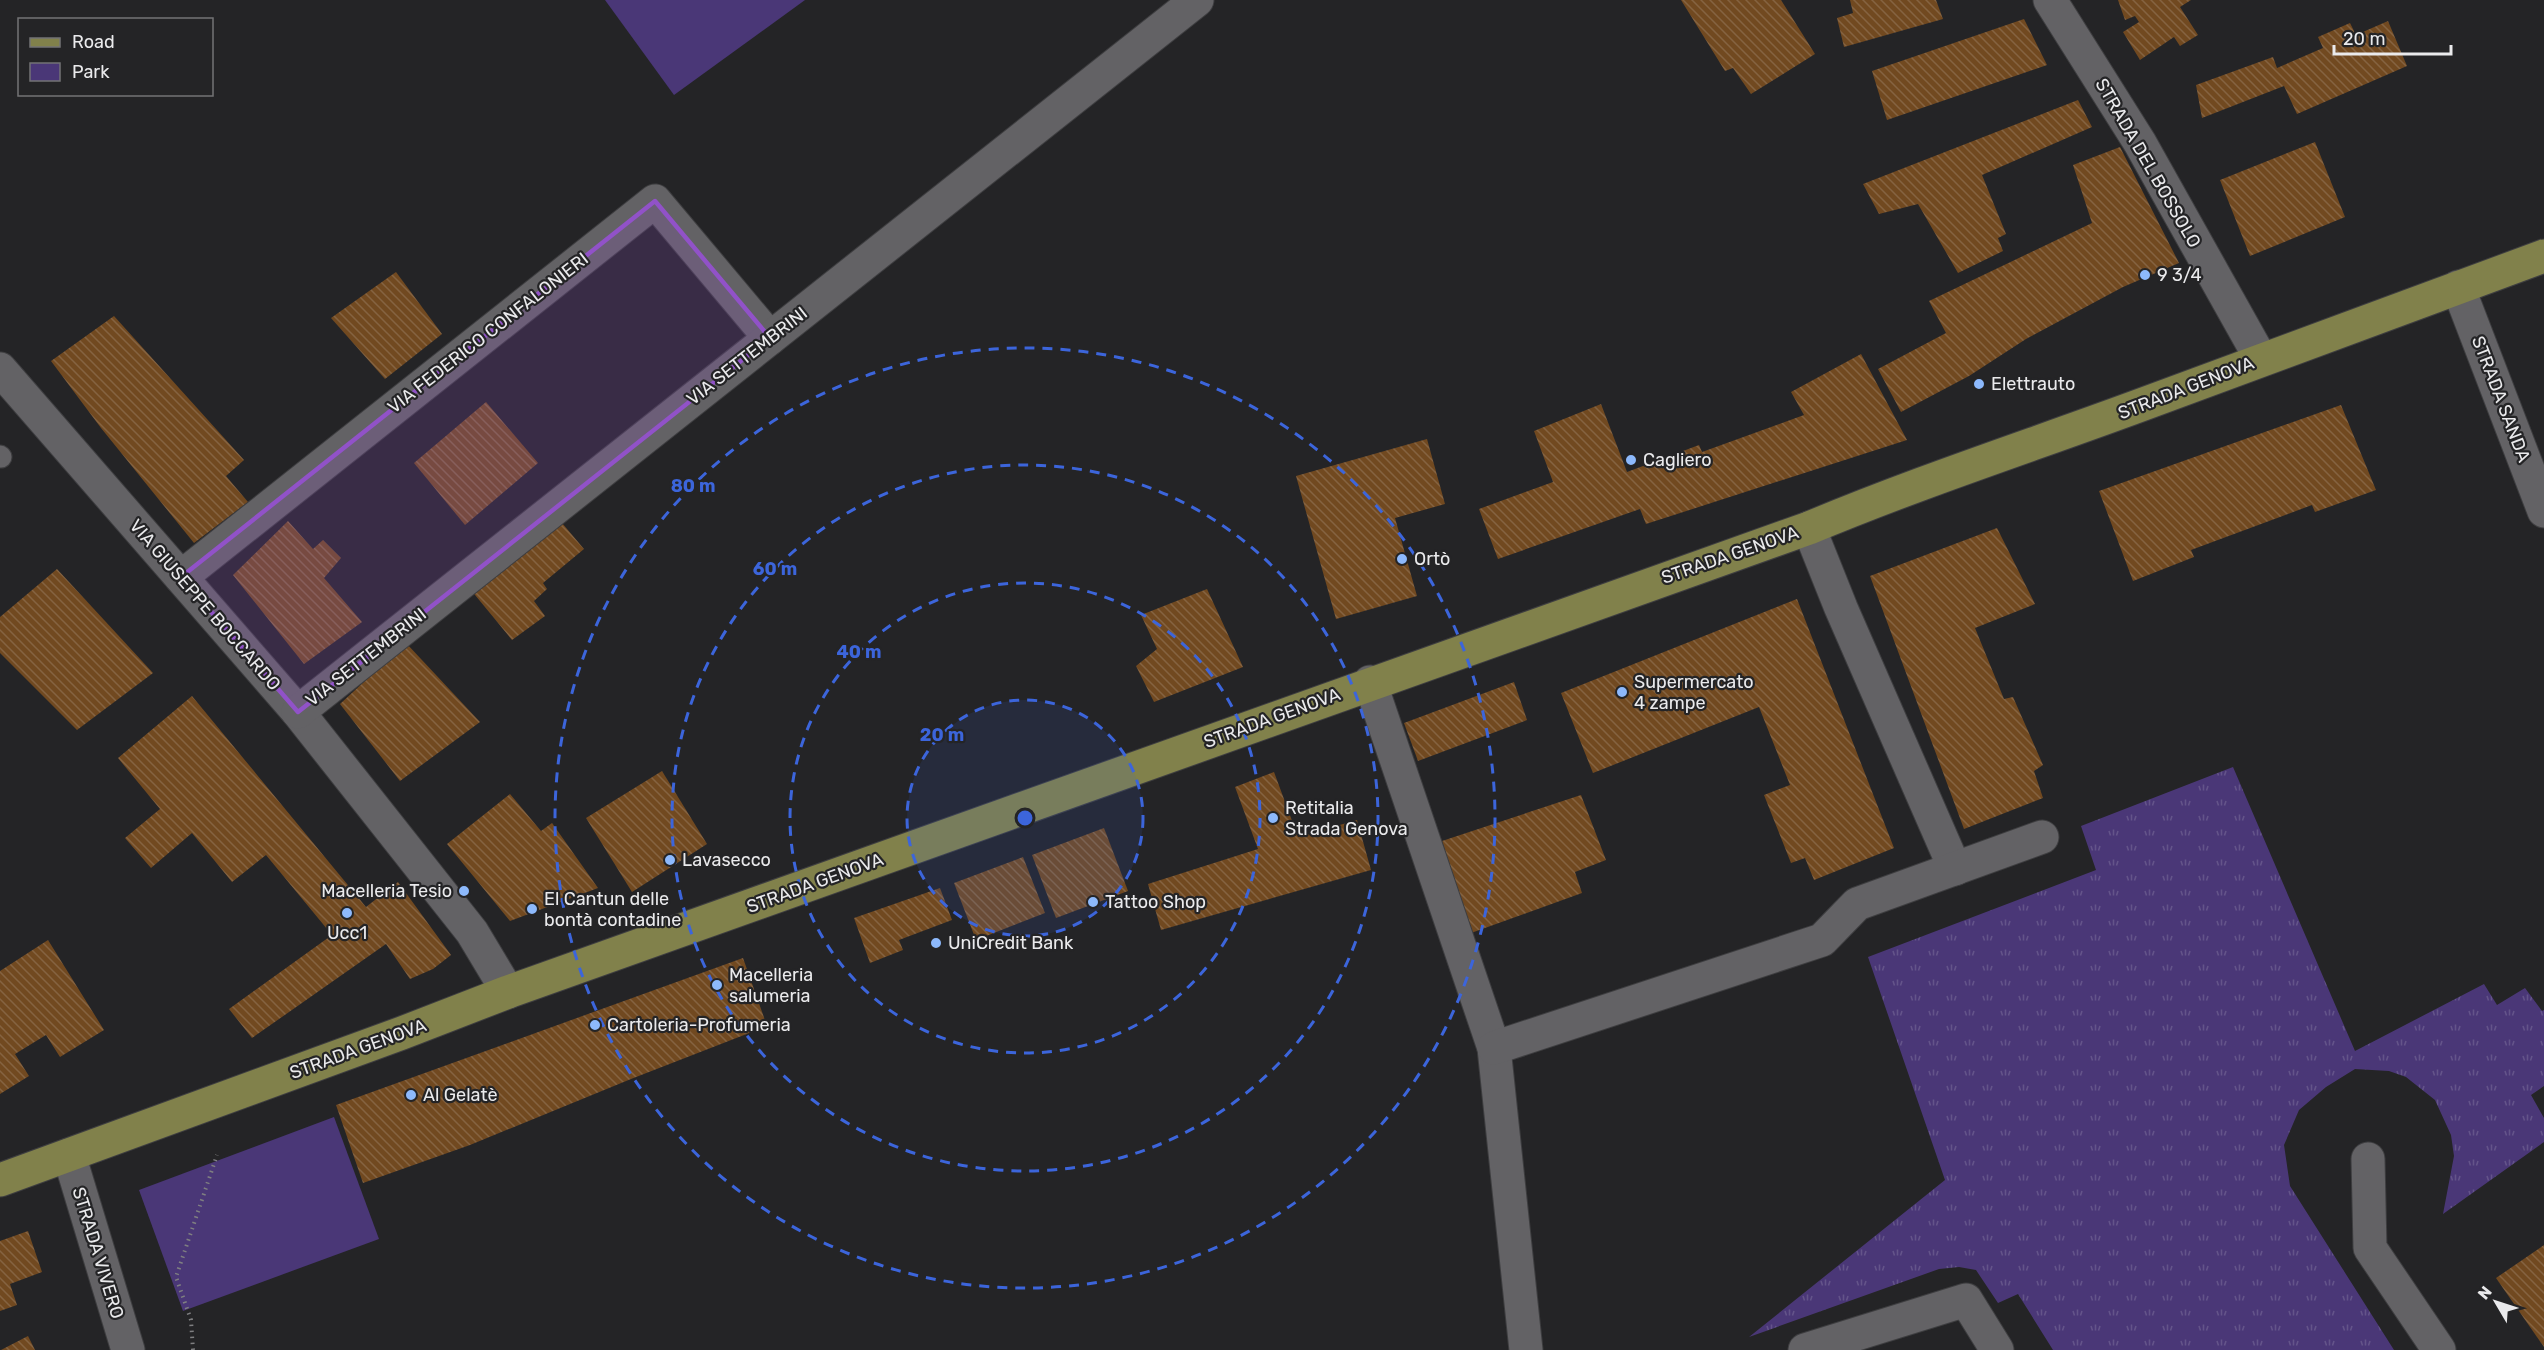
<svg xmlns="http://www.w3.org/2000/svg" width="2544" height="1350" viewBox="0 0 2544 1350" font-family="Rubik,sans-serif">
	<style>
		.grass { fill: url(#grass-tufts) }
		.green { fill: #4a3777 }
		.building { fill: url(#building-back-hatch) }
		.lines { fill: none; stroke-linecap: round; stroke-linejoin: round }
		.service-casing { stroke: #3e3e40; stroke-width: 23 }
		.minor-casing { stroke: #3e3e40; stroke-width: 35 }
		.tertiary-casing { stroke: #3e3e40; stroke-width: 35 }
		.primary-casing { stroke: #3e3e40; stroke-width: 35 }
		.path { stroke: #7f7f81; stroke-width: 4; stroke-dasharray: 1.5 4.5; stroke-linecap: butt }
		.service { stroke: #636265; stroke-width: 21 }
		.minor { stroke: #636265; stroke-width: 33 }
		.tertiary { stroke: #636265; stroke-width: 33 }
		.primary { stroke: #81814b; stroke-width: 33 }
		.marked { fill: #9152c8; fill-opacity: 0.2; stroke: #9152c8; stroke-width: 4.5; stroke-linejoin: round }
		.ring { fill: none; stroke: #3c65db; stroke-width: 3; stroke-dasharray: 10 8 }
		.poi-dot { fill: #8db9fc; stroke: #242426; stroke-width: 2 }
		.labels { text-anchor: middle; stroke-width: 4.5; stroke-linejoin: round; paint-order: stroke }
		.street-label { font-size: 18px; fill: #eaeaec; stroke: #242426 }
		.poi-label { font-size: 18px; fill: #eaeaec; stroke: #242426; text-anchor: start }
		.centre { fill: #3c65db; stroke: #242426; stroke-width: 3 }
		.ring-label { font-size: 18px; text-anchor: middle; font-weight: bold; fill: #3c65db; stroke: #242426; stroke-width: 4.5; stroke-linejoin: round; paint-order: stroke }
	</style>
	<defs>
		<pattern id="grass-tufts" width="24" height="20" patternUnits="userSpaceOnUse" patternTransform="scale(1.5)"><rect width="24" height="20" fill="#4a3777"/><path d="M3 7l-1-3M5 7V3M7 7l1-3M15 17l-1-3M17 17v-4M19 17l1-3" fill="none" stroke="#64548a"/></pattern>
		<pattern id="building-back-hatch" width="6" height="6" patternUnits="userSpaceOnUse" patternTransform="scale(1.5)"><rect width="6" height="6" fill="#714920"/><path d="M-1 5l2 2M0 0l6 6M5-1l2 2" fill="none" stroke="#856341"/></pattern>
	</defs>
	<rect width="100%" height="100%" fill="#242426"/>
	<!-- grass -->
	<polygon class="grass" points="2233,767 2355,1051 2484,984 2497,1005 2525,988 2542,1011 2544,1010 2544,1086 2531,1095 2544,1118 2544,1142 2443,1214 2454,1156 2451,1135 2435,1100 2406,1077 2389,1071 2355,1069 2326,1087 2299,1110 2284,1145 2290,1186 2394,1350 2053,1350 2018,1294 1998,1303 1976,1270 1959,1267 1939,1269 1749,1337 1945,1180 1868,957 2096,870 2081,826"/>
	<!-- green -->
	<g class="green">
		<polygon points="605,0 805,0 674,95"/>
		<polygon points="334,1117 379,1239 183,1311 139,1190"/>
	</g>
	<!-- building -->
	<g class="building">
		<polygon points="1681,0 1781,0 1815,54 1751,94 1733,68 1725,71"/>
		<polygon points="1850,0 1936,0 1943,19 1844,47 1837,18 1853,13"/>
		<polygon points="2118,0 2191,0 2180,7 2198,35 2180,46 2174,37 2140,60 2123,32 2139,22 2135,16 2125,20"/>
		<polygon points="2024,19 2047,65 1887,120 1872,71"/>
		<polygon points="2388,21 2407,66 2297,114 2284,86 2202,118 2196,85 2273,57 2277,68 2323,48 2318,37 2350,23 2356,35"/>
		<polygon points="2078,100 2092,127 1982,175 2006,234 1998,238 2003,251 1958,273 1918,204 1879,214 1863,184"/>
		<polygon points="2315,142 2345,217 2250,256 2220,180"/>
		<polygon points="2120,147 2179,263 2123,287 2026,339 1969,376 1901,412 1878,369 1946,333 1929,301 2092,223 2073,165"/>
		<polygon points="396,272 442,334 385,379 331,318"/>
		<polygon points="114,316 244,460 226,476 248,502 194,543 101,428 51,361"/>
		<polygon points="1861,354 1907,440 1646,524 1640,509 1498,559 1479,509 1553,482 1534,431 1601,404 1627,472 1699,445 1702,452 1804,415 1791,392"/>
		<polygon points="486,402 538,463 465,525 414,463"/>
		<polygon points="2341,405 2376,490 2315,512 2312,505 2191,550 2194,557 2133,581 2099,491"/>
		<polygon points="1427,439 1445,504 1395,518 1417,596 1336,619 1296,476"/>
		<polygon points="288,521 313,549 323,540 341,558 324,578 362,622 304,664 233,575"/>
		<polygon points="562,523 584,549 543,583 547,589 534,601 545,616 512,640 466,584"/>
		<polygon points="1997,528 2035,604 1975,628 2004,699 2013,697 2043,765 2034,771 2043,798 1964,829 1870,576"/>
		<polygon points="57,569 153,673 77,730 0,653 0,617"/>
		<polygon points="1207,589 1243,667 1154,702 1136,666 1157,649 1141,615"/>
		<polygon points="1797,599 1894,848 1814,880 1805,858 1791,863 1764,795 1790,785 1759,707 1593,773 1561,693"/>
		<polygon points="406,643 480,722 400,781 340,704"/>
		<polygon points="1514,682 1527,720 1418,761 1404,723"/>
		<polygon points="192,696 366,907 398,882 451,955 433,969 410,979 386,944 252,1038 229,1009 332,935 266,855 232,882 192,833 151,868 125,838 160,809 118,758"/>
		<polygon points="662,771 707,844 632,892 586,818"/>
		<polygon points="1274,772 1298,837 1357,820 1371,870 1161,930 1148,884 1258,849 1235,787"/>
		<polygon points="510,794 541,831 552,823 598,888 510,921 447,844"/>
		<polygon points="1581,795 1606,860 1575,872 1582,893 1471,933 1442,841"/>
		<polygon points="1104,828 1128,891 1056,918 1032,855"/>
		<polygon points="1023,857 1045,913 976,940 954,883"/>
		<polygon points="940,888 952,920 899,940 903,950 870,963 854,918"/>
		<polygon points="48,940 104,1030 60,1057 46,1035 15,1054 29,1076 0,1094 0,971"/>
		<polygon points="743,958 767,1026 631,1079 470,1145 363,1183 336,1105"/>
		<polygon points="28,1231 42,1272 10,1284 17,1305 0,1311 0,1241"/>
		<polygon points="2544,1245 2544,1347 2496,1278"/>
		<polygon points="28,1336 35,1350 1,1350"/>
	</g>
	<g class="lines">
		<defs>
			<polyline id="service" points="0,456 1,457"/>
			<g id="minor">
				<polyline points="2050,0 2140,143 2261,359"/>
				<polyline points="2458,287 2544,511"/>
				<polyline points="0,369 298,712 472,932 508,992"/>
				<polyline points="1809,528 1841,608 1955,869"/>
				<polyline points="181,577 655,201 770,338"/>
				<polyline points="1370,682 1494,1048 1526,1350"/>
				<polyline points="298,712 1197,0"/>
				<polyline points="1494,1048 1822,940 1857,904 2042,837"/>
				<polyline points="2368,1159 2370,1248 2439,1350"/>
				<polyline points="1805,1350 1966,1300 1997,1350"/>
			</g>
			<polyline id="tertiary" points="69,1155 128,1350"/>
			<path id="primary" d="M0,1180l402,-147 106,-41 1301,-464c112,-47 227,-84 340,-126 132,-48 263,-98 395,-146"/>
		</defs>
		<!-- service casing -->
		<use href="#service" class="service-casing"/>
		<!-- minor casing -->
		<use href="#minor" class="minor-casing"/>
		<!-- tertiary casing -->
		<use href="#tertiary" class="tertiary-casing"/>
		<!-- primary casing -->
		<use href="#primary" class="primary-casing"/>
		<!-- path -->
		<polyline class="path" points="193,1350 191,1320 176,1277 217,1155"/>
		<!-- service -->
		<use href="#service" class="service"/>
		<!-- minor -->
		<use href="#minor" class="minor"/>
		<!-- tertiary -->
		<use href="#tertiary" class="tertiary"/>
		<!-- primary -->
		<use href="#primary" class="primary"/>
	</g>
	<!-- marked area -->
	<path class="marked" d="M655,201l115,137 -472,374 -117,-135z"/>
	<!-- distance rings -->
	<circle cx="1025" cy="818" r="118" fill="#3c65db" fill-opacity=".12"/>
	<g class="ring">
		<circle cx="1025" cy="818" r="118"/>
		<circle cx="1025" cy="818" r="235"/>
		<circle cx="1025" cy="818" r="353"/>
		<circle cx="1025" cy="818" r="470"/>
	</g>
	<!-- markers -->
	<g class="poi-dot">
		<circle cx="2145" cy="275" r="6"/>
		<circle cx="1979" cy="384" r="6"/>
		<circle cx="1631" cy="460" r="6"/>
		<circle cx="1402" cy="559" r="6"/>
		<circle cx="1622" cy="692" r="6"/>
		<circle cx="1273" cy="818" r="6"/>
		<circle cx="670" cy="860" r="6"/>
		<circle cx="464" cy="891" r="6"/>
		<circle cx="1093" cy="902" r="6"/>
		<circle cx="532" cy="909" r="6"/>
		<circle cx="347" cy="913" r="6"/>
		<circle cx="936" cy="943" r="6"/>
		<circle cx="717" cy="985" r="6"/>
		<circle cx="595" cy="1025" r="6"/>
		<circle cx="411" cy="1095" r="6"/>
	</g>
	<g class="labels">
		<!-- street labels -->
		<g class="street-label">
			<text transform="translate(2148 163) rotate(60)" y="6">STRADA DEL BOSSOLO</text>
			<text transform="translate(488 333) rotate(-38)" y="6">VIA FEDERICO CONFALONIERI</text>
			<text transform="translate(747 356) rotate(-38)" y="6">VIA SETTEMBRINI</text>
			<text transform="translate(2186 388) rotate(-21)" y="6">STRADA GENOVA</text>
			<text transform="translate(2501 399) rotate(69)" y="6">STRADA SANDA</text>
			<text transform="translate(1730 555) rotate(-19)" y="6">STRADA GENOVA</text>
			<text transform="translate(205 605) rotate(49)" y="6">VIA GIUSEPPE BOCCARDO</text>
			<text transform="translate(366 657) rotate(-38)" y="6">VIA SETTEMBRINI</text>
			<text transform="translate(1272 718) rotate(-20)" y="6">STRADA GENOVA</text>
			<text transform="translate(815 883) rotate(-20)" y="6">STRADA GENOVA</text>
			<text transform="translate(358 1049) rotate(-20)" y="6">STRADA GENOVA</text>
			<text transform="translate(98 1253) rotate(73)" y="6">STRADA VIVERO</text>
		</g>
		<!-- poi labels -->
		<g class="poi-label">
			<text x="2157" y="281">9 3/4</text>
			<text x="1991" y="390">Elettrauto</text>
			<text x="1643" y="466">Cagliero</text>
			<text x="1414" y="565">Ortò</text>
			<text x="1634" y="688">Supermercato<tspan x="1634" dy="21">4 zampe</tspan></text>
			<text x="1285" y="814">Retitalia<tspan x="1285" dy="21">Strada Genova</tspan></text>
			<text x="682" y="866">Lavasecco</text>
			<text x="452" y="897" text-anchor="end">Macelleria Tesio</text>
			<text x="544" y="905">El Cantun delle<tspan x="544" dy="21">bontà contadine</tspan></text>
			<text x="1105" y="908">Tattoo Shop</text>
			<text x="347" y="939" text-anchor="middle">Ucc1</text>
			<text x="948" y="949">UniCredit Bank</text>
			<text x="729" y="981">Macelleria<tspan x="729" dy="21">salumeria</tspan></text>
			<text x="607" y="1031">Cartoleria-Profumeria</text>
			<text x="423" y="1101">Al Gelatè</text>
		</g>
	</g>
	<circle cx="1025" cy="818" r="9" class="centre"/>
	<g class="ring-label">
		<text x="693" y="492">80 m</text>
		<text x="775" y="575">60 m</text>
		<text x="859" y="658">40 m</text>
		<text x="942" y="741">20 m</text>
	</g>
	<!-- legend -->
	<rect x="18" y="18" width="195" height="78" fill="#242426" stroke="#737375" stroke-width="1.5"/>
	<rect x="30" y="38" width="30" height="9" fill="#81814b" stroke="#737375" stroke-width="1.5"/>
	<text x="72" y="48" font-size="18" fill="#eaeaec">Road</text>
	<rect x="30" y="63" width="30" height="18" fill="#4a3777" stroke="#737375" stroke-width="1.5"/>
	<text x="72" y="78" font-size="18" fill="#eaeaec">Park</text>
	<!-- north arrow -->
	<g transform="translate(2496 1302) rotate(309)" stroke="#242426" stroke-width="4.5" paint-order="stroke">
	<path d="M0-4.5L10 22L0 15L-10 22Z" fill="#eaeaec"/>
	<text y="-9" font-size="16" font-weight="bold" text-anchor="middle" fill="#eaeaec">N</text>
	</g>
	<!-- scale -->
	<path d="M2334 45v9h117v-9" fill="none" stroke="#eaeaec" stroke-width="3"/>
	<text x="2343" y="45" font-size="18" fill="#eaeaec" stroke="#242426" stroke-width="4.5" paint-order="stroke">20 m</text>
</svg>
